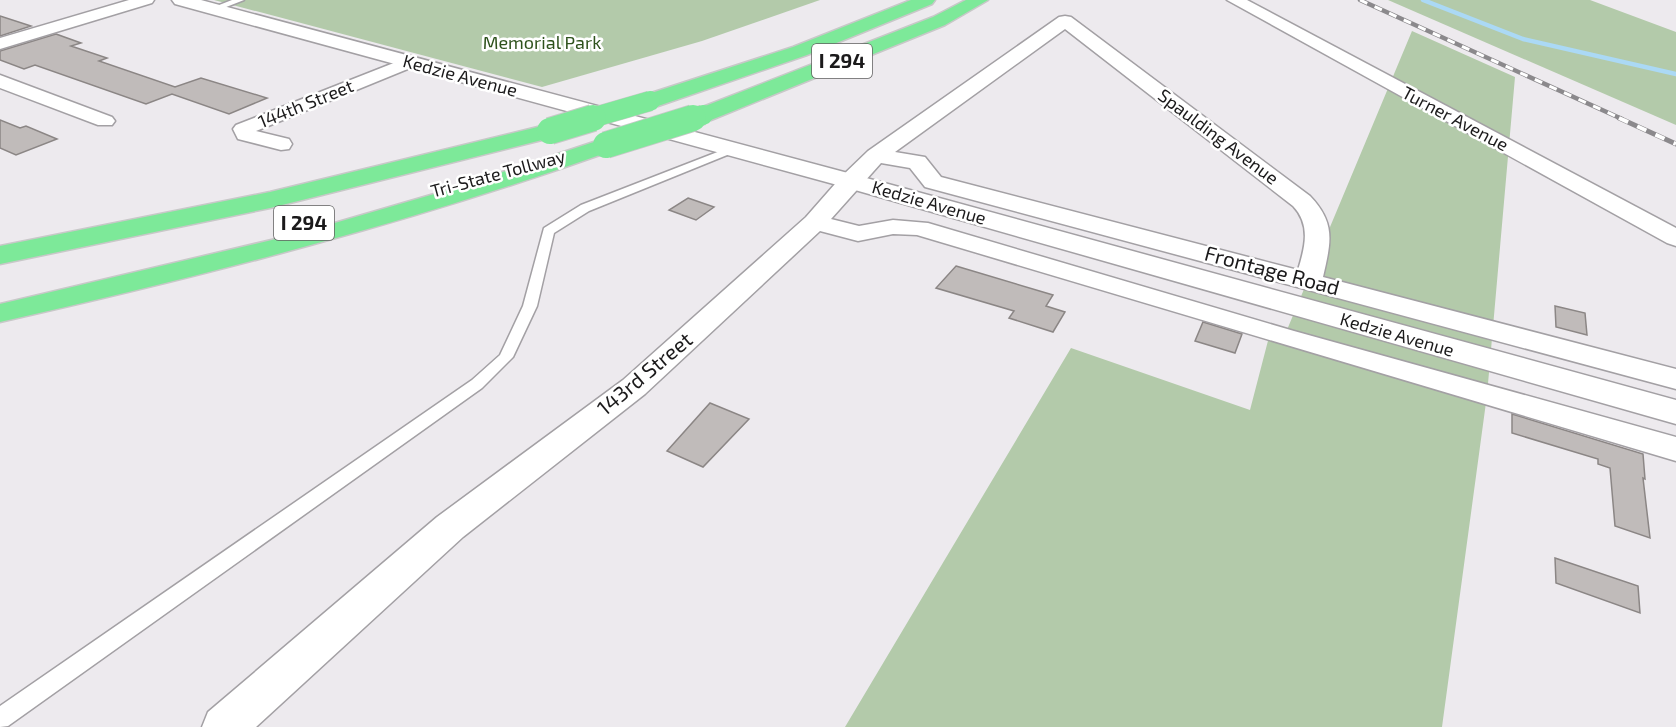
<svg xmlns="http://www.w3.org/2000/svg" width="1676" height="727" viewBox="0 0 1676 727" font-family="'Exo 2',sans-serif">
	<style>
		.green { fill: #b3caaa }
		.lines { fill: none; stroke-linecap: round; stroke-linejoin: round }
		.stream { stroke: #abd9f5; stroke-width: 4.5 }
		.building { fill: #c0bbba; stroke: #8b8685; stroke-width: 1.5 }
		.lane-casing { stroke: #a3a0a4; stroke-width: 3 }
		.street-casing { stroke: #a3a0a4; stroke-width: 3 }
		.secondary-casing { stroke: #a3a0a4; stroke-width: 3 }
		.highway-casing { stroke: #c8c8c8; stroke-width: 3 }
		.lane { fill: #fff; fill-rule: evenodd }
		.street { fill: #fff; fill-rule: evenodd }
		.secondary { fill: #fff; fill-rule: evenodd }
		.highway { fill: #7de999; fill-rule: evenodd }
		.rail-far1-casing { stroke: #8b898c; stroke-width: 4.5 }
		.rail-casing { stroke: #8b898c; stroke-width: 5 }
		.rail-far1 { stroke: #fff; stroke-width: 3; stroke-dasharray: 8; stroke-linecap: butt }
		.rail { stroke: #fff; stroke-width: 4; stroke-dasharray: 10; stroke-linecap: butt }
		.highway-bridge-far1-casing { stroke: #c8c8c8; stroke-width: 21; stroke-linecap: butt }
		.highway-bridge-casing { stroke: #c8c8c8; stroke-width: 28; stroke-linecap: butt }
		.highway-bridge-far1 { stroke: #7de999; stroke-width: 20 }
		.highway-bridge { stroke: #7de999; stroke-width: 26 }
		.labels { text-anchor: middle; stroke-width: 5; stroke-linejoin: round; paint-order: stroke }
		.far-park-label { font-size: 18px; fill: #2e521c; stroke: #fff }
		.far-street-label { font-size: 18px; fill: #1b1a1b; stroke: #fff }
		.shield { fill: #fff; stroke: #5f5f5f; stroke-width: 1.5 }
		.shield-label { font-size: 20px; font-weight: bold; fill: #1b1a1b }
		.street-label { font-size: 21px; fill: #1b1a1b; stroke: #fff }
	</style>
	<rect width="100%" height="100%" fill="#edeaee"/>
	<!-- green -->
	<g class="green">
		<polygon points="214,0 820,0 702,41 542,87"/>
		<polygon points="1388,0 1590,0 1676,32 1676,125"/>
		<polygon points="1412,31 1515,77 1487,395 1442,727 845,727 1071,348 1250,410 1270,333 1284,337"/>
	</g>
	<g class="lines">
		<!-- stream -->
		<polyline class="stream" points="1423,0 1523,39 1676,74"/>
	</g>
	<!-- building -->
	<g class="building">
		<polygon points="0,16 31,26 0,36"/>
		<polygon points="56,34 81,43 71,46 107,58 99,61 175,87 201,78 267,98 229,114 172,94 146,104 35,65 24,69 0,60 0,51"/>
		<polygon points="0,120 20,128 26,126 57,139 16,155 0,148"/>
		<polygon points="688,198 714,207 696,220 669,210"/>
		<polygon points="956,266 1053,295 1046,306 1065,312 1053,332 1009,318 1014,311 936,288"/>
		<polygon points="1555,306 1585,313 1587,335 1556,327"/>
		<polygon points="1203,322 1242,334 1235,353 1195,341"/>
		<polygon points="710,403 749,419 703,467 667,451"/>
		<polygon points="1512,414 1643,454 1645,479 1643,478 1650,538 1615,526 1610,468 1598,464 1598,459 1512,433"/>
		<polygon points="1555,558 1638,586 1640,613 1556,583"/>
	</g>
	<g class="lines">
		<defs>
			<g id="lane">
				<polygon points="232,0 244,0 216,11 209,9"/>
				<polygon points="733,146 738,149 737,151 589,211 554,233 537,306 513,357 482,388 8,726 0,727 0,706 472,380 500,355 523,306 544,228 581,205"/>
			</g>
			<g id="street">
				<polygon points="129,0 154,0 152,3 0,49 0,38"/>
				<polygon points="1227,0 1247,0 1676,228 1676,246 1667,243"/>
				<path d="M1065,16l6,1 239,179c26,27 21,46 13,81l353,92v20l-751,-202 -15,-19 -29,-5 -50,56 28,7 34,-6 35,3 366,108 382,106v24l-759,-226 -24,-1 -35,7 -38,-10 -175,163 -182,143 -207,190h-54l6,-15 229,-195 186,-137 183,-163 36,-41 26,-25 191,-134zM1065,29l228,177c18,19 12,41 5,64l-357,-93 -16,-20 -30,-5z"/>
				<polygon points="409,57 418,62 415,66 256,131 289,139 292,144 289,149 281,150 238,139 233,129 236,125"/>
				<polygon points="0,75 112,117 115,121 112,125 98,125 0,88"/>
			</g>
			<polygon id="secondary" points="172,0 201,0 859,176 1676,400 1676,424 841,186 175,4"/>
			<g id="highway">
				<polygon points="911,0 935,0 932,4 807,55 658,106 642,106 639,101 642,96 793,47"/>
				<polygon points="966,0 988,0 945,25 711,120 695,120 692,115 695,110 933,17"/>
				<polygon points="550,124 558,126 562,131 558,136 270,208 0,264 0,246 270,192"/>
				<path d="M606,138l8,2 4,5 -4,5c-201,72 -406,125 -614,172v-18l297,-70 151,-44z"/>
			</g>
		</defs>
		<!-- lane casing -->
		<use href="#lane" class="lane-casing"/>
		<!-- street casing -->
		<use href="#street" class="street-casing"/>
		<!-- secondary casing -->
		<use href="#secondary" class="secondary-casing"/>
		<!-- highway casing -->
		<use href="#highway" class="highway-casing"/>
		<!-- lane -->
		<use href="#lane" class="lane"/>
		<!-- street -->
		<use href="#street" class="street"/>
		<!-- secondary -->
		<use href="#secondary" class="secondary"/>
		<!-- highway -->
		<use href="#highway" class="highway"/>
		<defs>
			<polyline id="rail-far1" points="1360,0 1622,119"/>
			<polyline id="rail" points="1619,118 1676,144"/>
		</defs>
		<!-- rail-far1 casing -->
		<use href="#rail-far1" class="rail-far1-casing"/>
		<!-- rail casing -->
		<use href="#rail" class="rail-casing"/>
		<!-- rail-far1 -->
		<use href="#rail-far1" class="rail-far1"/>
		<!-- rail -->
		<use href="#rail" class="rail"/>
		<defs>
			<g id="highway-bridge-far1">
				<polyline points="588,119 650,101"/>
				<polyline points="689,119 703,115"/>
			</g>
			<g id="highway-bridge">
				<polyline points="550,131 593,118"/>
				<polyline points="606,145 693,118"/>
			</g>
		</defs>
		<!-- highway-bridge-far1 casing -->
		<use href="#highway-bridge-far1" class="highway-bridge-far1-casing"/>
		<!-- highway-bridge casing -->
		<use href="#highway-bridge" class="highway-bridge-casing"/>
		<!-- highway-bridge-far1 -->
		<use href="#highway-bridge-far1" class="highway-bridge-far1"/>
		<!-- highway-bridge -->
		<use href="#highway-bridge" class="highway-bridge"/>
	</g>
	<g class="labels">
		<!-- far-park labels -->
		<g class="far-park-label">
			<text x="542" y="49">Memorial Park</text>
		</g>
		<!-- far-street labels -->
		<g class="far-street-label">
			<text transform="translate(460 76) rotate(15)" y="6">Kedzie Avenue</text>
			<text transform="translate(306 104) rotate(-22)" y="6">144th Street</text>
			<text transform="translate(1455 119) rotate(28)" y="6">Turner Avenue</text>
			<text transform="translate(1218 137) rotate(37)" y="6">Spaulding Avenue</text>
			<text transform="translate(498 174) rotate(-15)" y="6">Tri-State Tollway</text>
			<text transform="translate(929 203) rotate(16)" y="6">Kedzie Avenue</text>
			<text transform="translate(1397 335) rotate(16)" y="6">Kedzie Avenue</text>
		</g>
		<!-- shield labels -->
		<g class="shield">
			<rect x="812" y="44" width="60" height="34" rx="4.5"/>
			<rect x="274" y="206" width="60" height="34" rx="4.5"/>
		</g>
		<g class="shield-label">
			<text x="842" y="68">I 294</text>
			<text x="304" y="230">I 294</text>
		</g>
		<!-- street labels -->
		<g class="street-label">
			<text transform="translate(1272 271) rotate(15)" y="7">Frontage Road</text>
			<text transform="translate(645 374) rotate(-40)" y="7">143rd Street</text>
		</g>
	</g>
</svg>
